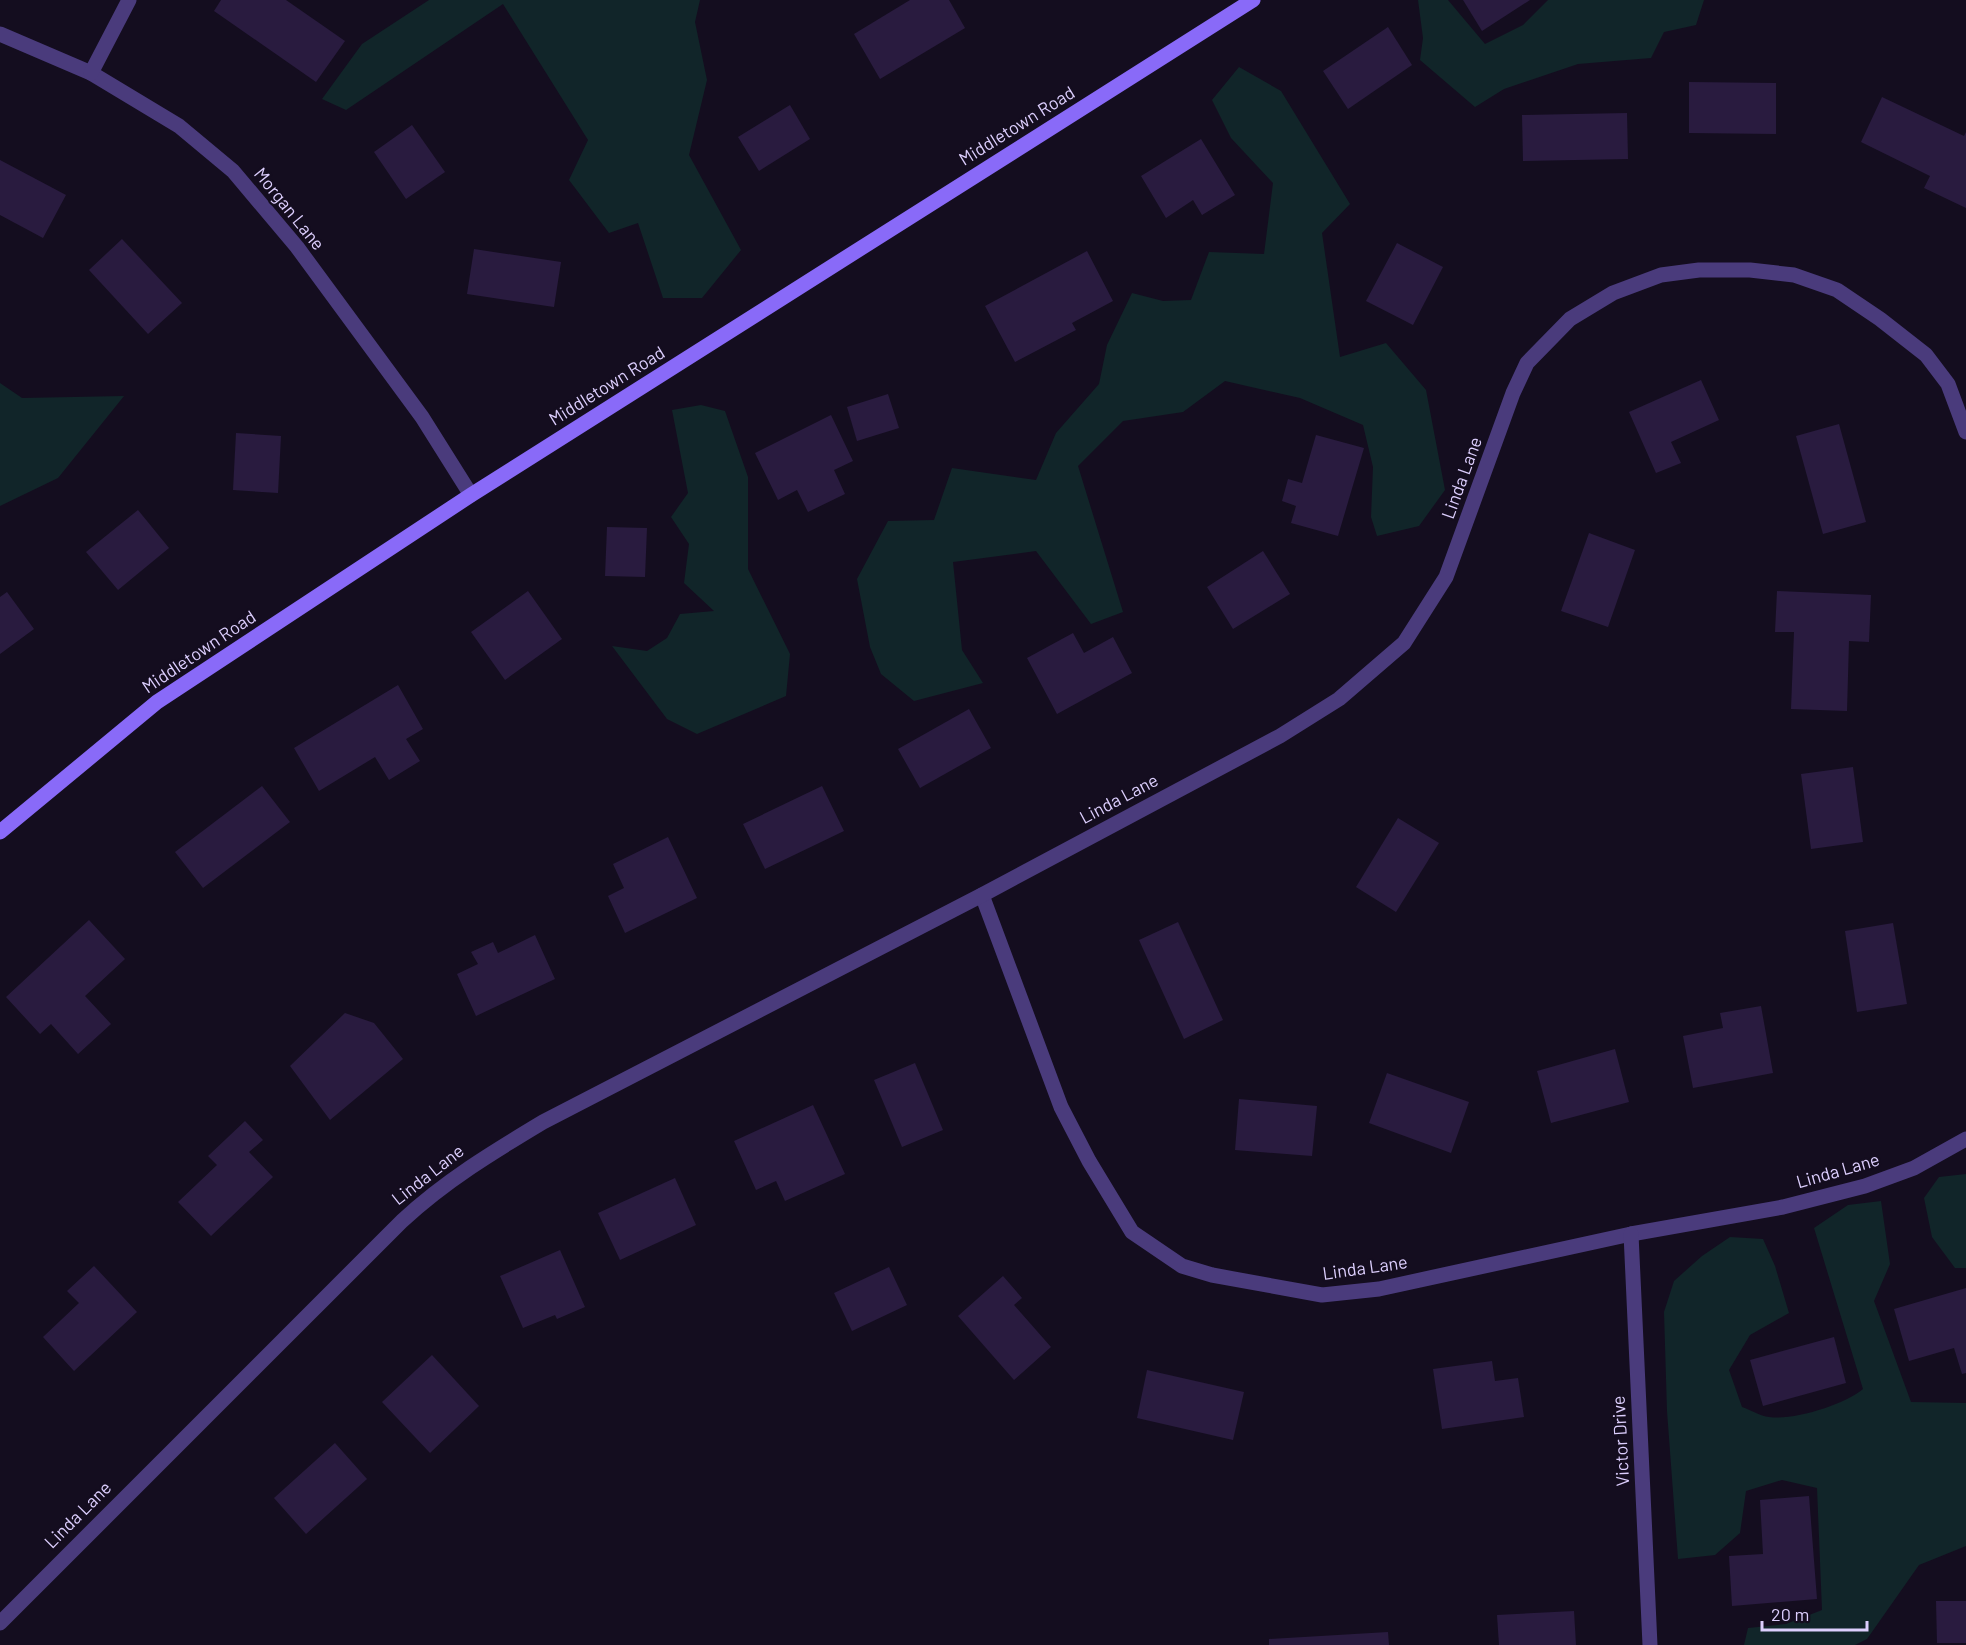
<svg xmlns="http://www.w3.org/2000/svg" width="1966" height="1645" viewBox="0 0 1966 1645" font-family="Barlow,sans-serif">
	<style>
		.green { fill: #112529 }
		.building { fill: #291b3f }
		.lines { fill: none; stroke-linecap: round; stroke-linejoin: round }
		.street { stroke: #4a3b7c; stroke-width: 15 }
		.secondary { stroke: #896af8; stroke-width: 15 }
		.labels { text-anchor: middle; stroke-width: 4.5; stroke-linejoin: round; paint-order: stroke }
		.street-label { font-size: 18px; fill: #dccefd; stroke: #140d1f }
	</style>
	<rect width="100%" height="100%" fill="#140d1f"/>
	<!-- green -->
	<g class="green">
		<polygon points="429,0 700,0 695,22 707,80 689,155 741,250 702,298 663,298 638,223 609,233 569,180 588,140 503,4 346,110 322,99 362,44"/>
		<polygon points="1418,0 1448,0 1485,44 1523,25 1548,0 1704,0 1696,25 1664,32 1651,58 1578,64 1504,89 1475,107 1420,60 1423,38"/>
		<polygon points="1239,67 1281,91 1350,204 1322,233 1340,357 1386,343 1426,390 1445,490 1419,526 1377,536 1371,517 1373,467 1363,425 1300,398 1225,381 1183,412 1123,421 1078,466 1123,612 1091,624 1036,551 953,562 962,650 983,683 914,701 881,674 870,647 857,579 888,521 934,520 952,468 1036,480 1056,433 1099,384 1107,345 1132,293 1163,301 1191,300 1209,252 1264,254 1273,183 1231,138 1212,100"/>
		<polygon points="0,383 22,398 124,396 58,478 0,506"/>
		<polygon points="701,405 725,411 748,477 748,569 790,654 786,696 697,734 667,719 612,646 647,651 667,638 680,614 714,611 684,583 689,544 671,517 688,493 672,410"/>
		<polygon points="1966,1174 1966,1268 1955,1268 1932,1237 1924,1198 1939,1177"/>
		<path d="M1881,1201l9,63 -16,37 37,101 55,1v143l-47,19 -52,74 -12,6h-111l4,-17 38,-4 36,-14 -5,-122 -35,-8 -36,11 -6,42 -25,22 -37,4 -11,-148 -3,-99 10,-31 28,-25 28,-19 33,2 12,27 14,47 -39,22 -21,35 13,37c9,3 18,9 27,10 24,4 77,-13 94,-28l-49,-161 34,-23z"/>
	</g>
	<!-- building -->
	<g class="building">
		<polygon points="221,0 286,0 345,41 316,82 214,11"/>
		<polygon points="910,0 949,0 965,28 880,79 854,34"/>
		<polygon points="1463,0 1530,0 1482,31"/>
		<polygon points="1388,27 1412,65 1348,109 1323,71"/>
		<polygon points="1689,82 1776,83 1776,134 1689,133"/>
		<polygon points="1882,97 1964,136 1966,132 1966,208 1924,188 1930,176 1861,142"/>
		<polygon points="790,105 810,139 759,171 738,137"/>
		<polygon points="1627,113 1628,159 1523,161 1522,115"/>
		<polygon points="412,125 445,172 406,199 374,152"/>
		<polygon points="1201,139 1235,195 1202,215 1193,200 1166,218 1141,176"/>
		<polygon points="0,160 66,195 43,238 0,215"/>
		<polygon points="122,239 182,303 148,334 89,270"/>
		<polygon points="1397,243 1443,267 1413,325 1366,301"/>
		<polygon points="474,249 561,262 554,307 467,294"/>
		<polygon points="1087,251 1113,301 1072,323 1076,330 1015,362 985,306"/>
		<polygon points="1701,380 1719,420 1671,442 1681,463 1656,473 1629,412"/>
		<polygon points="888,394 899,428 857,441 847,407"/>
		<polygon points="831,415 853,461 834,470 845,494 808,512 797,490 778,500 755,453"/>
		<polygon points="1839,424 1866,522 1823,534 1796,436"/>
		<polygon points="236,433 281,436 278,493 233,490"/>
		<polygon points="1316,435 1364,448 1338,536 1291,523 1296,506 1282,501 1288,479 1302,483"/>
		<polygon points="138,510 169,548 118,590 86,552"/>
		<polygon points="607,527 647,528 645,577 605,576"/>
		<polygon points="1589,533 1635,550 1608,627 1561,611"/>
		<polygon points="1263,551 1290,594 1233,629 1207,587"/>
		<polygon points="528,591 562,639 505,680 471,632"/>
		<polygon points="1777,591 1871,595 1869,642 1849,641 1847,711 1791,709 1794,632 1775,632"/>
		<polygon points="7,592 34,629 0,654 0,597"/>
		<polygon points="1073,633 1084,653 1113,637 1132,673 1057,714 1027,658"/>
		<polygon points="398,685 423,729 406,739 420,761 389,780 375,757 319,791 294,748"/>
		<polygon points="969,709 991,748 920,788 898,749"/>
		<polygon points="1853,767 1863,842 1811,849 1801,774"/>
		<polygon points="262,786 290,822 203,888 175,852"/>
		<polygon points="822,786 844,831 765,869 743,824"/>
		<polygon points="1398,818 1439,843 1396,912 1356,887"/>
		<polygon points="668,837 697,898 625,933 608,896 624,888 613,864"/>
		<polygon points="89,920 125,959 85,996 111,1024 78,1054 51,1024 40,1034 6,997"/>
		<polygon points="1178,922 1223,1020 1184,1039 1139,940"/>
		<polygon points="1893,923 1907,1004 1857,1012 1845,931"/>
		<polygon points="535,935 555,979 476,1016 457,974 478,964 471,952 493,942 498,953"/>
		<polygon points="1761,1006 1773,1073 1693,1088 1683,1036 1723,1028 1720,1013"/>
		<polygon points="345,1013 374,1023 403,1059 330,1120 290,1066"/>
		<polygon points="1615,1049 1629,1102 1551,1123 1537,1071"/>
		<polygon points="915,1063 943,1130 902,1147 874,1080"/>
		<polygon points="1387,1073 1469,1102 1451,1153 1369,1123"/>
		<polygon points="1239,1099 1317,1106 1312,1156 1235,1150"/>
		<polygon points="813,1105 845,1174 785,1201 776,1181 756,1190 734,1141"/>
		<polygon points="245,1121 263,1140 249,1152 273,1177 211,1236 178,1202 217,1165 208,1156"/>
		<polygon points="675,1178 696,1225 620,1260 598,1213"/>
		<polygon points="560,1250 585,1307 557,1319 555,1315 523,1328 500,1276"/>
		<polygon points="94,1266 137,1312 74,1371 43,1337 79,1303 67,1291"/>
		<polygon points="889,1267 907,1305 852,1331 834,1293"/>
		<polygon points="1003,1276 1022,1298 1014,1305 1051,1347 1014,1380 958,1316"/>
		<polygon points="1966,1288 1966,1373 1962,1374 1954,1348 1909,1361 1894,1309"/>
		<polygon points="1834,1337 1846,1383 1763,1406 1750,1360"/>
		<polygon points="432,1355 479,1406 430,1453 382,1402"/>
		<polygon points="1492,1361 1495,1381 1518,1378 1524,1417 1442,1429 1433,1369"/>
		<polygon points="1147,1370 1244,1392 1233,1440 1137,1418"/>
		<polygon points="335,1443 367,1479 306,1534 274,1498"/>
		<polygon points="1809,1496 1817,1599 1732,1606 1729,1556 1763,1554 1760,1500"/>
		<polygon points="1936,1601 1966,1601 1966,1643 1937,1643"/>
		<polygon points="1574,1611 1576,1645 1499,1645 1497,1615"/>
		<polygon points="1388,1632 1389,1645 1269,1645 1269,1639"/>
	</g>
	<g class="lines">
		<!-- street -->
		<g class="street">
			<polyline points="0,34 91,73 179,126 233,171 297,247 422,417 471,495"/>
			<polyline points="91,73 129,0"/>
			<polyline points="982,895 1061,1107 1089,1161 1132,1232 1182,1266 1212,1275 1322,1295 1379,1289 1631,1234 1783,1207 1865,1186 1914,1168 1966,1139"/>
			<polyline points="1631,1234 1650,1645"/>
			<path d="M0,1623l402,-402c43,-40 91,-69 141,-99l439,-227 298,-159 59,-37 65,-56 42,-66 67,-184 14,-30 43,-44 43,-26 48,-18 38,-5h51l44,5 43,15 43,29 46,36 22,29 18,48"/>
		</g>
		<!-- secondary -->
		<polyline class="secondary" points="0,832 157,702 471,495 1253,0"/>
	</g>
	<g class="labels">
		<!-- street labels -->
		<g class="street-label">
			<text transform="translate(1017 126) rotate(-32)" y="6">Middletown Road</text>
			<text transform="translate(289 209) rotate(51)" y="6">Morgan Lane</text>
			<text transform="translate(607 386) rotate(-32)" y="6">Middletown Road</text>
			<text transform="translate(1462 478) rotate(-70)" y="6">Linda Lane</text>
			<text transform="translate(199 652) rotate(-34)" y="6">Middletown Road</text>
			<text transform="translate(1119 799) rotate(-28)" y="6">Linda Lane</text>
			<text transform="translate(1838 1171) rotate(-16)" y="6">Linda Lane</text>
			<text transform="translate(428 1175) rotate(-38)" y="6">Linda Lane</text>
			<text transform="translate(1365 1268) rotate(-8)" y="6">Linda Lane</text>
			<text transform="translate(1621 1441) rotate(-93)" y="6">Victor Drive</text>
			<text transform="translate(78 1515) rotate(-45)" y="6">Linda Lane</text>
		</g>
	</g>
	<!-- scale -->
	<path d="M1762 1621v9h105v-9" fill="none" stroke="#dccefd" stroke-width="3"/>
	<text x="1771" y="1621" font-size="18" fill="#dccefd" stroke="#140d1f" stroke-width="4.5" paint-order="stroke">20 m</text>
</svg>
